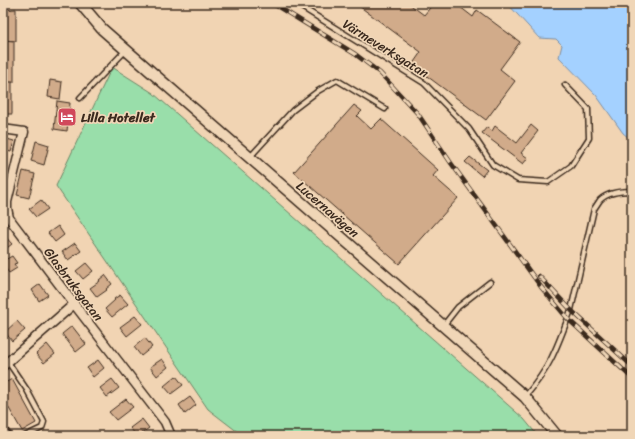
<svg xmlns="http://www.w3.org/2000/svg" width="635" height="439" viewBox="0 0 635 439" font-family="Sriracha,sans-serif">
	<style>
		.green { fill: #99deaa; stroke: #6a8464 }
		.water { fill: #a4d1ff; stroke: #7a8ea5 }
		.building { fill: #d1ab8a; stroke: #3b2a1e }
		.lines { fill: none; stroke-linecap: round; stroke-linejoin: round }
		.service-casing { stroke: #3b2a1e; stroke-width: 7 }
		.minor-casing { stroke: #3b2a1e; stroke-width: 11 }
		.tertiary-casing { stroke: #3b2a1e; stroke-width: 13 }
		.service { stroke: #f0d6b7; stroke-width: 4 }
		.minor { stroke: #f0d6b7; stroke-width: 8 }
		.tertiary { stroke: #f0d6b7; stroke-width: 10 }
		.rail-casing { stroke: #3b2a1e; stroke-width: 4.5 }
		.rail { stroke: #f0d6b7; stroke-width: 3; stroke-dasharray: 9; stroke-linecap: butt }
		.labels { text-anchor: middle; stroke-width: 3.5; stroke-linejoin: round; paint-order: stroke }
		.street-label { font-size: 13px; fill: #3b2a1e; stroke: #f0d6b7 }
		.poi-label { font-size: 13px; font-weight: bold; fill: #3b2a1e; stroke: #f0d6b7; text-anchor: start }
	</style>
	<rect width="100%" height="100%" fill="#f1d4b3"/>
	<filter id="ink" filterUnits="userSpaceOnUse"><feTurbulence type="fractalNoise" baseFrequency=".025" numOctaves="2"/><feDisplacementMap in="SourceGraphic" scale="8" xChannelSelector="R" yChannelSelector="G"/><feConvolveMatrix kernelMatrix="1 2 1 2 8 2 1 2 1" color-interpolation-filters="sRGB"/></filter>
	<g filter="url(#ink)">
		<!-- green -->
		<polygon class="green" points="112,67 153,93 524,419 538,436 243,436 208,409 56,186"/>
		<!-- water -->
		<polygon class="water" points="507,3 632,3 632,170 629,169 629,138 623,133 596,95 559,57 562,45 556,39 539,38"/>
		<!-- building -->
		<g class="building">
			<polygon points="355,3 408,3 424,15 434,3 455,3 473,17 477,10 520,42 500,69 515,81 486,120 412,65 421,52"/>
			<polygon points="16,9 16,41 3,40 3,10"/>
			<polygon points="3,40 14,41 14,82 6,83 6,82 3,82"/>
			<polygon points="50,80 62,82 60,99 48,97"/>
			<rect x="3" y="82" width="9" height="32"/>
			<polygon points="57,101 70,103 67,131 54,129"/>
			<polygon points="354,105 362,111 357,116 371,129 381,119 438,170 433,176 458,198 399,264 294,172"/>
			<polygon points="531,125 538,131 521,153 528,158 523,164 482,133 487,127 492,131 495,126 517,143"/>
			<polygon points="7,139 14,141 11,152 3,150 4,148 3,147 3,142 6,143"/>
			<polygon points="36,141 49,145 44,165 31,161"/>
			<polygon points="470,157 487,170 482,176 465,162"/>
			<polygon points="23,171 35,174 29,198 17,195"/>
			<polygon points="41,200 48,209 36,217 29,209"/>
			<polygon points="58,226 64,235 55,242 48,233"/>
			<polygon points="3,234 12,244 3,251"/>
			<polygon points="75,243 81,251 68,260 62,252"/>
			<polygon points="12,256 17,263 14,264 17,268 9,273 3,265 3,261"/>
			<polygon points="86,263 93,271 83,279 76,271"/>
			<polygon points="105,275 112,284 106,289 107,290 97,297 90,288 100,281 99,280"/>
			<polygon points="40,284 48,295 39,301 32,290"/>
			<polygon points="120,295 128,304 112,317 105,309 115,300 114,299"/>
			<polygon points="135,316 142,324 127,336 120,327"/>
			<polygon points="17,321 25,330 12,341 5,332"/>
			<polygon points="72,326 86,344 76,352 62,334"/>
			<polygon points="145,338 152,347 141,356 134,347"/>
			<polygon points="47,344 55,354 44,363 36,354"/>
			<polygon points="162,359 168,367 157,376 150,367"/>
			<polygon points="98,360 104,368 93,377 87,368"/>
			<polygon points="176,376 183,385 171,394 164,386"/>
			<polygon points="12,379 36,423 22,431 3,398 3,384"/>
			<polygon points="112,379 119,388 107,397 100,388"/>
			<polygon points="190,397 196,405 185,414 179,405"/>
			<polygon points="126,399 133,407 116,420 109,412"/>
			<polygon points="142,419 149,428 138,436 137,436 130,428"/>
		</g>
		<g class="lines">
			<defs>
				<g id="service">
					<polyline points="295,3 424,83 469,129 493,165 518,180 548,182 571,166 589,138 588,109 565,85"/>
					<polyline points="80,98 126,50"/>
					<polyline points="250,157 293,110 318,91 337,80 385,109"/>
					<polyline points="443,326 458,307 490,282"/>
					<polyline points="8,362 27,390 44,422 42,428 25,436"/>
					<path d="M525,397c10,-12 19,-24 26,-38 8,-16 14,-33 20,-49l23,-101c2,-3 4,-6 6,-9 8,-8 22,-9 32,-9"/>
				</g>
				<g id="minor">
					<polyline points="3,129 24,132 7,202 7,208 9,218 74,304 165,422 171,436"/>
					<polyline points="3,366 74,304"/>
					<polyline points="3,430 7,436"/>
				</g>
				<polyline id="tertiary" points="80,3 102,29 126,50 525,397 557,436"/>
			</defs>
			<!-- service casing -->
			<use href="#service" class="service-casing"/>
			<!-- minor casing -->
			<use href="#minor" class="minor-casing"/>
			<!-- tertiary casing -->
			<use href="#tertiary" class="tertiary-casing"/>
			<!-- service -->
			<use href="#service" class="service"/>
			<!-- minor -->
			<use href="#minor" class="minor"/>
			<!-- tertiary -->
			<use href="#tertiary" class="tertiary"/>
			<defs>
				<g id="rail">
					<polyline points="272,3 355,54 380,73 418,114 451,163 541,287 568,319 632,378"/>
					<polyline points="539,276 571,310 632,366"/>
				</g>
			</defs>
			<!-- rail casing -->
			<use href="#rail" class="rail-casing"/>
			<!-- rail -->
			<use href="#rail" class="rail"/>
		</g>
	</g>
	<!-- icons -->
	<defs>
		<symbol id="hotel-square" viewBox="-11 -11 22 22"><rect x="-9" y="-9" width="18" height="18" rx="4" fill="#d1495b" stroke="#f0d6b7"/><path d="M-6-4.5h1.5V1H6V5H4.5V3h-9V5H-6ZM-4 0a1.8 1.8 0 1 1 3.6 0ZM.5 0V-2.5h3Q6-2.5 6 0Z" fill="#fff"/></symbol>
	</defs>
	<g fill-rule="evenodd">
		<use href="#hotel-square" x="56" y="106" width="22" height="22"/>
	</g>
	<g class="labels">
		<!-- street labels -->
		<g class="street-label">
			<text transform="translate(386 48) rotate(32)" y="5">Värmeverksgatan</text>
			<text transform="translate(328 209) rotate(41)" y="5">Lucernavägen</text>
			<text transform="translate(74 284) rotate(53)" y="5">Glasbruksgatan</text>
		</g>
		<!-- poi labels -->
		<g class="poi-label">
			<text x="81" y="122">Lilla Hotellet</text>
		</g>
	</g>
	<!-- margin -->
	<rect width="635" height="439" fill="none" stroke="#f0d6b7" stroke-width="16"/>
	<rect x="8" y="8" width="619" height="423" fill="none" stroke="#3b2a1e" stroke-width="1.5" filter="url(#ink)"/>
</svg>
